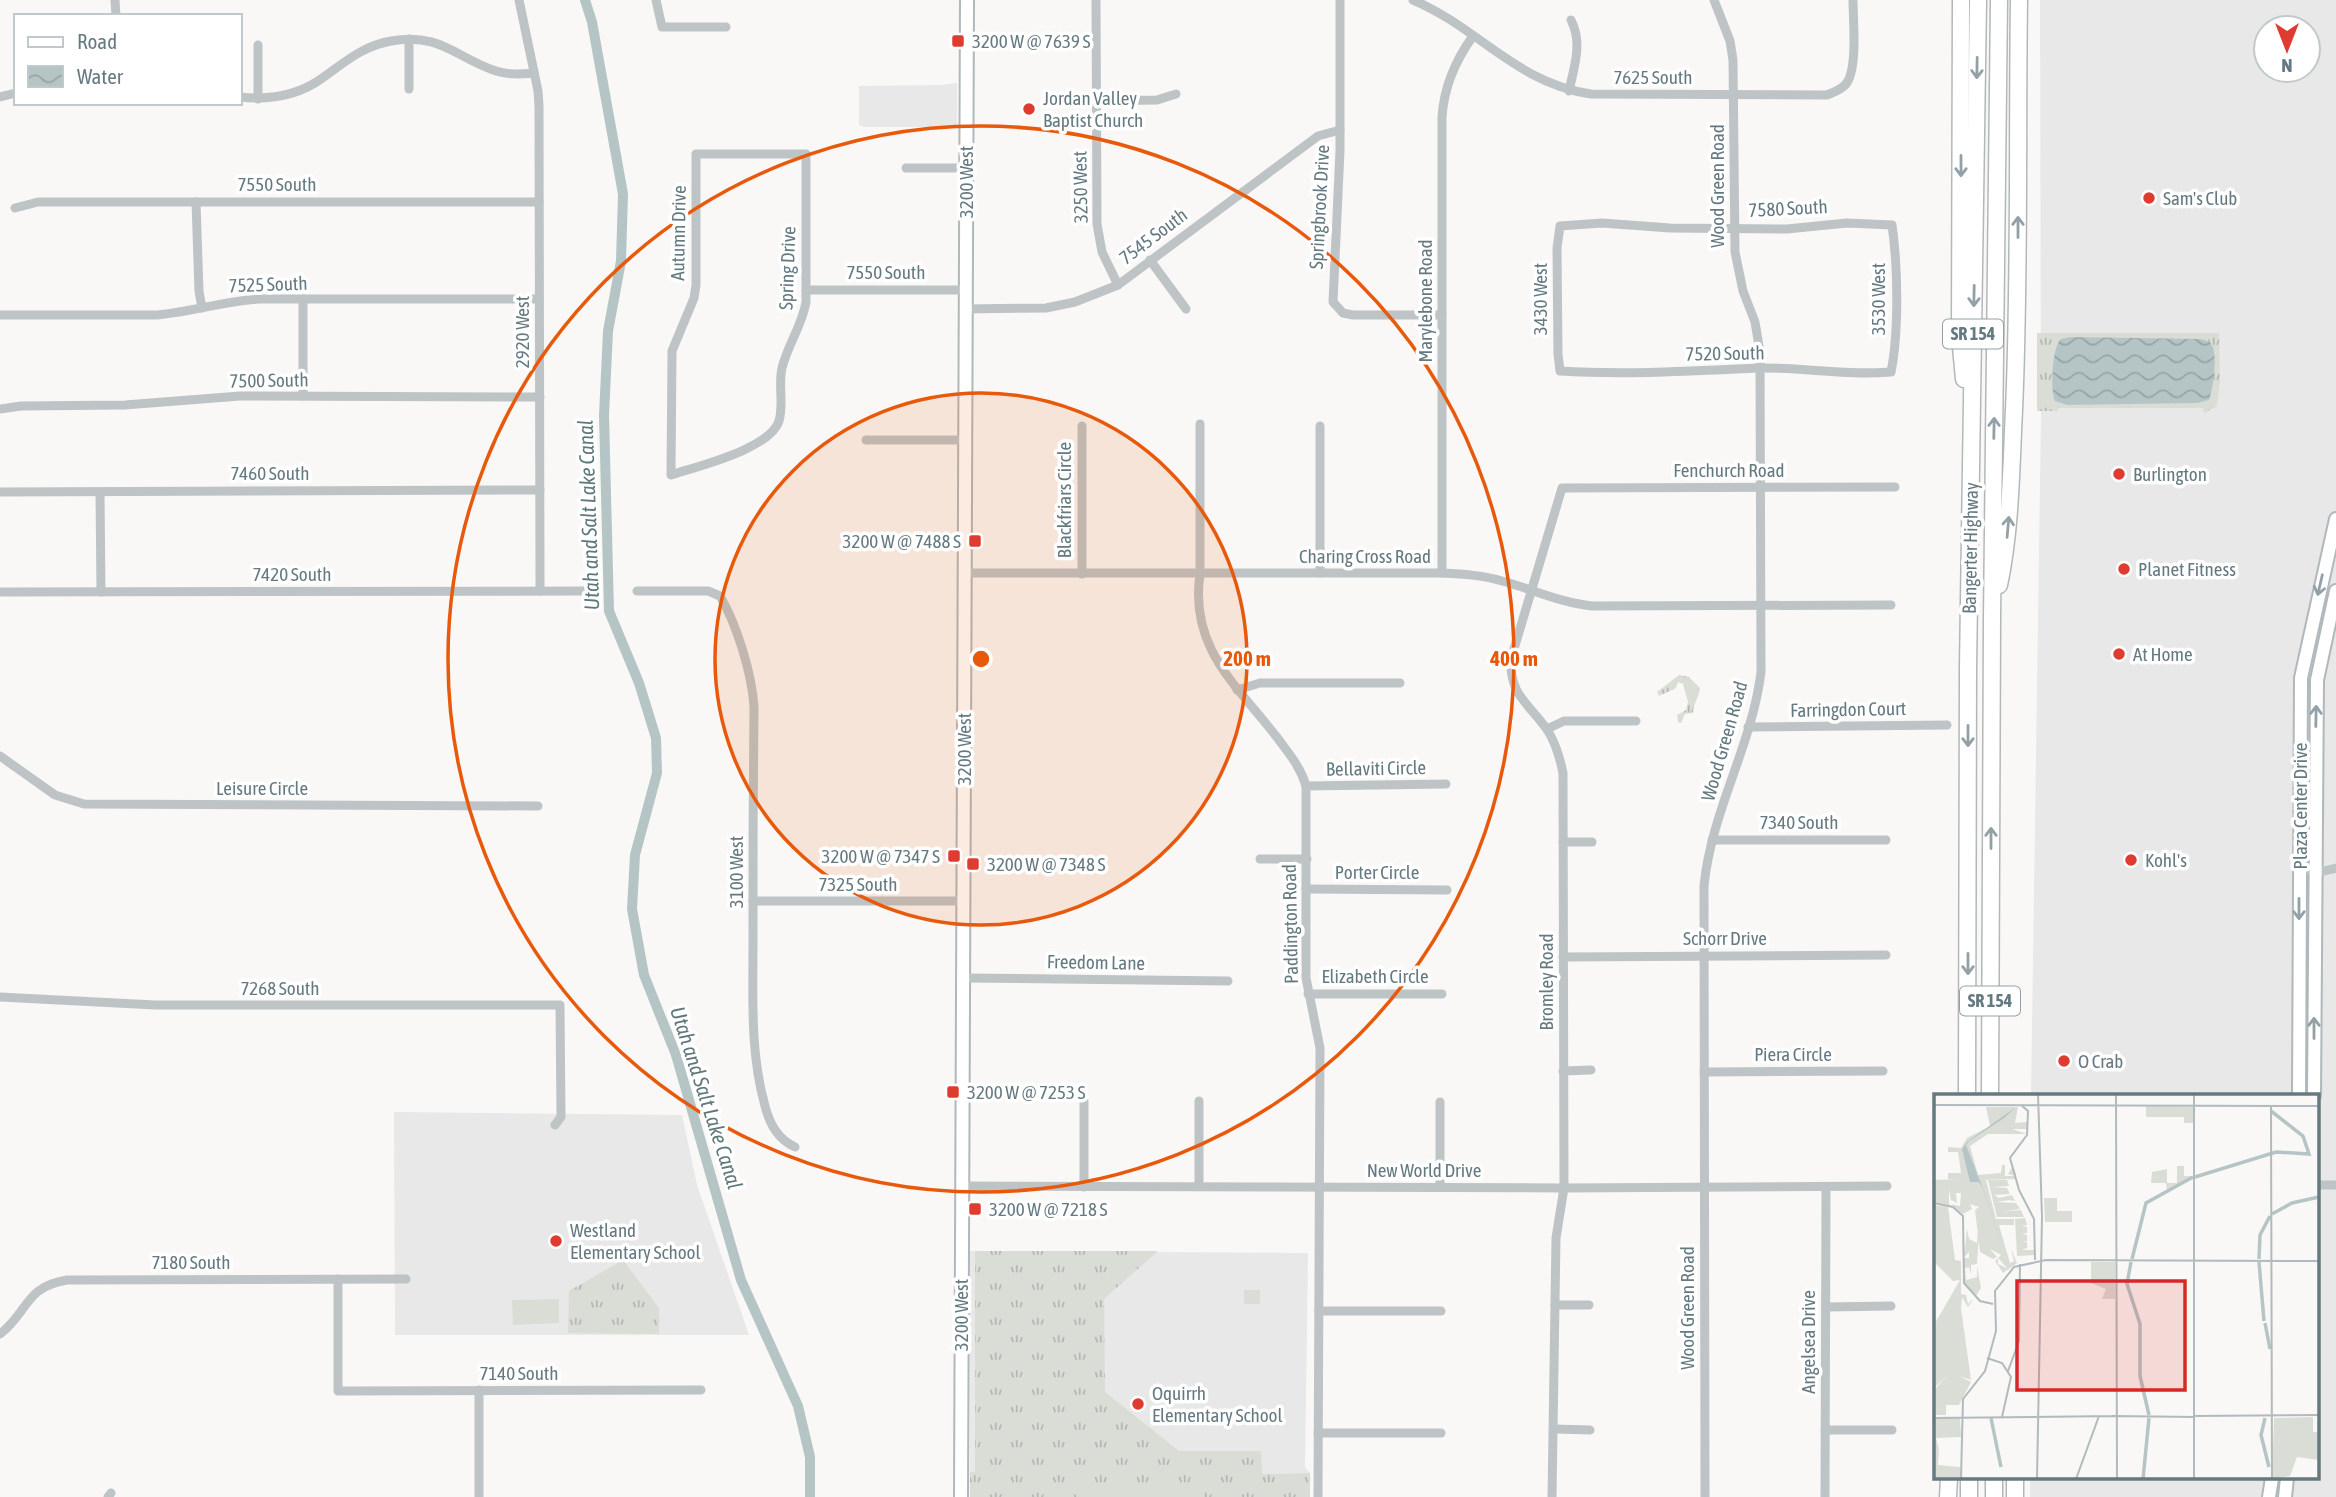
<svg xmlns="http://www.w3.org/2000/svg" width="2336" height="1497" viewBox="0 0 2336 1497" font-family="'Asap Condensed',sans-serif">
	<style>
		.built { fill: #e7e8e7; fill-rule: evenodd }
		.grass { fill: url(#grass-tufts) }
		.pitch { fill: #daddd6 }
		.water { fill: url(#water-waves) }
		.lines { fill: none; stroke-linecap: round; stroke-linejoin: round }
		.canal { stroke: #b5c5c6; stroke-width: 10 }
		.secondary-casing { stroke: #b0b8bb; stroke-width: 16 }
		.highway-casing { stroke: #b2b8ba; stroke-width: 19 }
		.street { stroke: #bec4c6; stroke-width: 9 }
		.secondary { stroke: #fff; stroke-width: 12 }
		.highway { stroke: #fff; stroke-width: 16 }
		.oneway { stroke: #93a1a6 }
		.ring { fill: none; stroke: #e8590c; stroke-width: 3.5 }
		.poi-dot { fill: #de3b31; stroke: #fff; stroke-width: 2.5 }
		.labels { text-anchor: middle; stroke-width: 7; stroke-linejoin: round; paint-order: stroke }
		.shield { fill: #fff; stroke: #93a1a6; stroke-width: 2 }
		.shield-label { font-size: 18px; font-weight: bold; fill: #657980 }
		.poi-label { font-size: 19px; fill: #657980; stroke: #fff; text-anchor: start }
		.street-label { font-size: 19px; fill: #657980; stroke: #fff }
		.water-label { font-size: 21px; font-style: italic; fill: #60787b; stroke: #fff }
		.inset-river { fill: none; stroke: #b5c5c6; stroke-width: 3.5 }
		.inset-road { fill: none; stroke: #b1babc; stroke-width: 2 }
		.view { fill: #d62828; fill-opacity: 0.15; stroke: #d62828; stroke-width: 3.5 }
		.inset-edge { fill: none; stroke: #657980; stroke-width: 3.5 }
		.centre { fill: #e8590c; stroke: #fff; stroke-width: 3.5 }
		.ring-label { font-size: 21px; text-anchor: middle; font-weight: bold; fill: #e8590c; stroke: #fff; stroke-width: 7; stroke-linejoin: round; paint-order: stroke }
	</style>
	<defs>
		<pattern id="grass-tufts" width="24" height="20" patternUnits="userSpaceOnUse" patternTransform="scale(1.75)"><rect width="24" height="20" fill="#daddd6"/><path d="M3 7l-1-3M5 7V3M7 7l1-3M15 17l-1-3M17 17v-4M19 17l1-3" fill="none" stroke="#b4b8b3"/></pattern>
		<pattern id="water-waves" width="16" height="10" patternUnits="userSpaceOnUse" patternTransform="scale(1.75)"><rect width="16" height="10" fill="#b5c5c6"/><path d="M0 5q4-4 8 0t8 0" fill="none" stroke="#97a5a6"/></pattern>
	</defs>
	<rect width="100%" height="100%" fill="#f9f8f6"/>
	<!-- built -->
	<g class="built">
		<path d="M2040,0h296v1497h-306v-19h287v-382h-286l10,-680zM2266,28h42v42h-42z"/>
		<polygon points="957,83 957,127 864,127 859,125 859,86 942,85"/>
		<polygon points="394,1112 682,1115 697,1185 749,1335 395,1335"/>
		<polygon points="969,1251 1308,1253 1305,1467 1310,1473 1261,1474 1261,1451 1218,1451 1218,1473 970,1472"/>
	</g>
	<!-- grass -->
	<g class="grass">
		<polygon points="2037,333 2219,333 2220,380 2217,406 2204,413 2203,408 2058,408 2058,411 2037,411"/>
		<path d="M1679,675l10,2 11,11c-1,10 -7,16 -7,25l-8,1 -4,9 -3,-1 -1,-7 9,-5 2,-8 -5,-18 -5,-2 -2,6 -17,8 -2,-4z"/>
		<polygon points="975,1251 1158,1251 1104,1299 1105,1392 1179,1451 1261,1451 1262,1474 1310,1473 1310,1497 970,1497 970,1472 975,1472"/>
		<polygon points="623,1260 659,1308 659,1334 568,1333 569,1291"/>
		<rect x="1244" y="1290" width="16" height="14"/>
	</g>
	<!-- pitch -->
	<g class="pitch">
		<polygon points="559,1299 559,1323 513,1325 512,1300"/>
		<polygon points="1204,1490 1204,1497 1079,1497 1079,1491"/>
	</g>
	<!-- water -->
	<path class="water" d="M2070,337l129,2c6,1 12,2 14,9 4,11 0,42 -4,52l-12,3 -130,2 -12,-4c-5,-11 -3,-55 6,-62z"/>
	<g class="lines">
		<!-- canal -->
		<polyline class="canal" points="585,0 592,22 623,194 621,261 608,331 604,415 609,611 639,683 656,738 657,773 635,855 632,909 644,975 676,1055 741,1280 798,1406 810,1457 810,1497"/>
		<defs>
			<g id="secondary">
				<polyline points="2299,1096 2301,678 2336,519"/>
				<polyline points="2314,1096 2317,680 2336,591"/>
				<polyline points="961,1497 967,0"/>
				<polyline points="2269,1497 2272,1478"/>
				<polyline points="2285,1497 2287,1478"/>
			</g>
			<g id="highway">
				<polyline points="1961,0 1960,336 1964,379"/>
				<path d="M1999,585c12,-57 12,-116 15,-175 6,-136 3,-273 5,-410"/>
				<polyline points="1967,1096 1968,668 1978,0"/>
				<polyline points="1990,1096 1992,619 1999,0"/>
				<polyline points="1948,1497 1949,1478"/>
				<polyline points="1969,1497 1969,1478"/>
				<polyline points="1994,1497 1994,1478"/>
				<polyline points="2015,1497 2015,1478"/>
			</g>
		</defs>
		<!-- secondary casing -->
		<use href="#secondary" class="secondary-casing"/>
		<!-- highway casing -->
		<use href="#highway" class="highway-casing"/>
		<!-- street -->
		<g class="street">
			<polyline points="115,0 116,16"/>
			<polyline points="519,0 538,91 539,106 540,591"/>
			<polyline points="656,0 662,27 726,27"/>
			<polyline points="1096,0 1097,224 1102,252 1118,285"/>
			<polyline points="1340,0 1340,151 1333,302 1343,313 1353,315 1442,315"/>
			<path d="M1413,0c66,28 103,83 178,94l236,1c7,-3 14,-5 19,-11 12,-15 7,-64 7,-84"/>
			<polyline points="409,89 409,39"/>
			<path d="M1569,91c5,-24 14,-48 2,-71"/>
			<polyline points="0,97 16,93"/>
			<path d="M240,97c29,3 57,-1 81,-18 23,-16 41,-33 70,-38 49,-9 65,17 105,30 12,4 25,3 38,2"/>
			<polyline points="258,99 258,45"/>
			<polyline points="1096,101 1157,100 1176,94"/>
			<path d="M696,154h110v148c-4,24 -18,42 -24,66 -4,17 2,36 -3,53 -9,28 -81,45 -108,54l1,-124 22,-53 2,-13z"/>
			<polyline points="906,168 966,168"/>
			<polyline points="196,202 199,291 202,308"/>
			<polyline points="15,208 38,202 539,202"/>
			<path d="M1602,223l68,5 117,1 60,-6 45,2c6,41 7,107 -1,147 -44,4 -89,-5 -133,-4 -66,3 -132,7 -198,3l-2,-17 -1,-106 3,-22z"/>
			<polyline points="1150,260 1186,309"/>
			<polyline points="806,290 965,290"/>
			<polyline points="965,309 1046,308 1075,302 1118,285 1318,136 1340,130"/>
			<path d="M0,315h157c35,-3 67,-14 102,-16h280"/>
			<polyline points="303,396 303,299"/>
			<polyline points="0,409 21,406 125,405 240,396 540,397"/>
			<path d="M1200,424v150c-11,75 38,112 79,166 11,15 22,28 27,46v192l14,70 -2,449"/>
			<polyline points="1082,426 1082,574"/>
			<polyline points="866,440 965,440"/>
			<polyline points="0,492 540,490"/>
			<polyline points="100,493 101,592"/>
			<path d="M964,573h478c20,1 40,2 60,8 30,8 59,22 90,25l299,-1"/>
			<polyline points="1320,573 1320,426"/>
			<path d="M1442,573v-456c2,-31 13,-56 31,-81"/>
			<path d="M637,591h71l12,5c17,29 32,78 34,111 -1,78 -1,157 -1,235 0,55 -3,111 12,164 5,19 13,33 30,41"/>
			<polyline points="0,592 585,591"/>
			<polyline points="1237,690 1260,683 1400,683"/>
			<polyline points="1748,727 1947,725"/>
			<polyline points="1547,729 1564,721 1636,721"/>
			<polyline points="0,756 55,795 84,804 538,806"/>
			<polyline points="1306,786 1446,784"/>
			<polyline points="1712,840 1886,840"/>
			<polyline points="1563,842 1592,842"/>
			<polyline points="1260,859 1307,859"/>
			<polyline points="2299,869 2324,871 2336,868"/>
			<polyline points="1306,889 1447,890"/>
			<polyline points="753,901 963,901"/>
			<polyline points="1563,957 1886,955"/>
			<polyline points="963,978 1228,981"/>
			<polyline points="1308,994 1442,994"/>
			<polyline points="0,997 155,1005 560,1005 561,1117 555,1125"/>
			<polyline points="1563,1071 1591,1070"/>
			<polyline points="1704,1072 1883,1071"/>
			<polyline points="1440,1102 1440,1187"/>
			<polyline points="2317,1185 2336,1185"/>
			<polyline points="962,1186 1564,1188 1887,1186"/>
			<polyline points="1199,1186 1199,1101"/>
			<polyline points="1084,1187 1084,1101"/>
			<polyline points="338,1279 338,1391 701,1390"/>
			<polyline points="1555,1305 1589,1305"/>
			<polyline points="1826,1307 1891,1306"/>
			<polyline points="1319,1311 1441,1311"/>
			<path d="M0,1334c29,-22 24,-47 67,-54l339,-1"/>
			<polyline points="479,1390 479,1497"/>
			<polyline points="1555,1429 1590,1430"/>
			<polyline points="1825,1430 1892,1430"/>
			<polyline points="1318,1433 1441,1433"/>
			<polyline points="108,1497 111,1493"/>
			<path d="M1552,1497l4,-259 8,-50 -1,-415c-3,-15 -7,-29 -15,-42 -18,-27 -39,-35 -37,-72l51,-171 333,-1"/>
			<path d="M1705,1497l-1,-611c7,-74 48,-140 57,-214l-1,-320 -5,-30 -12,-31 -8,-39 -2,-192 -3,-19 -16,-41"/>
			<polyline points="1825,1497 1826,1187"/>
		</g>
		<!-- secondary -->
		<use href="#secondary" class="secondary"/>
		<!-- highway -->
		<use href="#highway" class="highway"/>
	</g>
	<!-- one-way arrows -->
	<defs><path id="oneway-shaft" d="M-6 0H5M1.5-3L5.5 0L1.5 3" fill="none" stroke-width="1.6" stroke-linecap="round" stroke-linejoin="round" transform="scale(1.75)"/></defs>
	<g class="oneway">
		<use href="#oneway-shaft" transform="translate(1977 68) rotate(91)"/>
		<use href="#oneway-shaft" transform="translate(1961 166) rotate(90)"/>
		<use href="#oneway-shaft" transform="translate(2018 227) rotate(-90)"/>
		<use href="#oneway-shaft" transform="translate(1974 296) rotate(91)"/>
		<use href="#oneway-shaft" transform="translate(1994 428) rotate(-89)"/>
		<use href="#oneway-shaft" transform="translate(2008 527) rotate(-85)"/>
		<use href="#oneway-shaft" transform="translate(2320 585) rotate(103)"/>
		<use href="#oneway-shaft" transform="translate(2316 716) rotate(-89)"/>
		<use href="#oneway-shaft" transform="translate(1968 736) rotate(90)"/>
		<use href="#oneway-shaft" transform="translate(1991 838) rotate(-90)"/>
		<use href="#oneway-shaft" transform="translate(2299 909) rotate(90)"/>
		<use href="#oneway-shaft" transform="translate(1968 964) rotate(90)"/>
		<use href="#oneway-shaft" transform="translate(2314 1028) rotate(-90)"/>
	</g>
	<!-- distance rings -->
	<circle cx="981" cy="659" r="266" fill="#e8590c" fill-opacity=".12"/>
	<g class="ring">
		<circle cx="981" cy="659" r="266"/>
		<circle cx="981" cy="659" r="533"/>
	</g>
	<!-- markers -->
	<g class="poi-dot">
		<rect x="951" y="34" width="14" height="14" rx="3.5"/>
		<circle cx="1029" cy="109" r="7"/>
		<circle cx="2149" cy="198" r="7"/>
		<circle cx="2119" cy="474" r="7"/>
		<rect x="968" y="534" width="14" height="14" rx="3.5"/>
		<circle cx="2124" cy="569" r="7"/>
		<circle cx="2119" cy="654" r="7"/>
		<rect x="947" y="849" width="14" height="14" rx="3.5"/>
		<circle cx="2131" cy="860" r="7"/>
		<rect x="966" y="857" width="14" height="14" rx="3.5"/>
		<circle cx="2064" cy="1061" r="7"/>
		<rect x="946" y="1085" width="14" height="14" rx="3.5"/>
		<rect x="968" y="1202" width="14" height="14" rx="3.5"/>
		<circle cx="556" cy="1241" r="7"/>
		<circle cx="1138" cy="1404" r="7"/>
	</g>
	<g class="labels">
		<!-- shield labels -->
		<g class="shield">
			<rect x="1943" y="319.5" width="60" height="29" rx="5"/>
			<rect x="1960" y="986.5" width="60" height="29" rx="5"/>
		</g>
		<g class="shield-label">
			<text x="1973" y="340">SR 154</text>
			<text x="1990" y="1007">SR 154</text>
		</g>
		<!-- poi labels -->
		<g class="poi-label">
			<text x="972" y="48">3200 W @ 7639 S</text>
			<text x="1043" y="105">Jordan Valley<tspan x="1043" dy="22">Baptist Church</tspan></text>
			<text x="2163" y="205">Sam's Club</text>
			<text x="2133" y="481">Burlington</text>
			<text x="961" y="548" text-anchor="end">3200 W @ 7488 S</text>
			<text x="2138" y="576">Planet Fitness</text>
			<text x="2133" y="661">At Home</text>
			<text x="940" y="863" text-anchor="end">3200 W @ 7347 S</text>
			<text x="2145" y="867">Kohl's</text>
			<text x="987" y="871">3200 W @ 7348 S</text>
			<text x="2078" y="1068">O Crab</text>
			<text x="967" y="1099">3200 W @ 7253 S</text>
			<text x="989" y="1216">3200 W @ 7218 S</text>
			<text x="570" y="1237">Westland<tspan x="570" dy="22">Elementary School</tspan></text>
			<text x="1152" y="1400">Oquirrh<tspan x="1152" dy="22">Elementary School</tspan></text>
		</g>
		<!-- street labels -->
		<g class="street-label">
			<text x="1653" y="84">7625 South</text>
			<text transform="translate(966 182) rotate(-90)" y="7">3200 West</text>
			<text x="277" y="191">7550 South</text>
			<text transform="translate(1717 186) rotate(-90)" y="7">Wood Green Road</text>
			<text transform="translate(1080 187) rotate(-91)" y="7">3250 West</text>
			<text transform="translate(1319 207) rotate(-87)" y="7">Springbrook Drive</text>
			<text transform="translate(1788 208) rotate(-3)" y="7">7580 South</text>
			<text transform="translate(678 233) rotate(-89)" y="7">Autumn Drive</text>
			<text transform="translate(1153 236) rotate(-37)" y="7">7545 South</text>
			<text transform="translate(787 268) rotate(-88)" y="7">Spring Drive</text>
			<text x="886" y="279">7550 South</text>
			<text transform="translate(268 284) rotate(-2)" y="7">7525 South</text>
			<text transform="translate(1540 299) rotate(-90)" y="7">3430 West</text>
			<text transform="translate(1878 299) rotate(-90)" y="7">3530 West</text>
			<text transform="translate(1425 301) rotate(-90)" y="7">Marylebone Road</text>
			<text transform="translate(522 332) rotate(-90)" y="7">2920 West</text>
			<text transform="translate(1725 353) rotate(-1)" y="7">7520 South</text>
			<text transform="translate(269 380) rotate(-1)" y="7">7500 South</text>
			<text x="1729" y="477">Fenchurch Road</text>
			<text x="270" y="480">7460 South</text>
			<text transform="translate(1064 500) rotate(-90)" y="7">Blackfriars Circle</text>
			<text transform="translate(1970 548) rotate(-89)" y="7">Bangerter Highway</text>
			<text x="1365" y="563">Charing Cross Road</text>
			<text x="292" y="581">7420 South</text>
			<text transform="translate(1848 709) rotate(-1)" y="7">Farringdon Court</text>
			<text transform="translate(1724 741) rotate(-74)" y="7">Wood Green Road</text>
			<text transform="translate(964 749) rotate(-90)" y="7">3200 West</text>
			<text transform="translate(1376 768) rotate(-1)" y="7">Bellaviti Circle</text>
			<text x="262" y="795">Leisure Circle</text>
			<text transform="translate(2300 806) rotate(-90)" y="7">Plaza Center Drive</text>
			<text x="1799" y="829">7340 South</text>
			<text transform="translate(736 872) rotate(-90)" y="7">3100 West</text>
			<text x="1377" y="879">Porter Circle</text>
			<text x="858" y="891">7325 South</text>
			<text transform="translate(1290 924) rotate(-91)" y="7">Paddington Road</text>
			<text x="1725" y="945">Schorr Drive</text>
			<text transform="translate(1096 962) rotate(1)" y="7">Freedom Lane</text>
			<text x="1375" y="983">Elizabeth Circle</text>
			<text transform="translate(1546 982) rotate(-90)" y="7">Bromley Road</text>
			<text x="280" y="995">7268 South</text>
			<text x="1793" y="1061">Piera Circle</text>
			<text x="1424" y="1177">New World Drive</text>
			<text x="191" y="1269">7180 South</text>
			<text transform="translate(1687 1308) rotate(-90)" y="7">Wood Green Road</text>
			<text transform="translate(961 1315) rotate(-90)" y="7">3200 West</text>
			<text transform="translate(1808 1342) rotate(-90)" y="7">Angelsea Drive</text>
			<text x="519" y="1380">7140 South</text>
		</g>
		<!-- water labels -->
		<g class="water-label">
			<text transform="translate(589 515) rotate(-92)" y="7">Utah and Salt Lake Canal</text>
			<text transform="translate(706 1098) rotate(72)" y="7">Utah and Salt Lake Canal</text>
		</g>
	</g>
	<!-- overview -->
	<g transform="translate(1934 1094)">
		<rect width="385" height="385" fill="#f9f8f6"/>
		<path d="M212,12l47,1v16h-9v-6h-38zM52,13h32l-3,16 12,-1v7h-15l15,5h-39l-18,12 8,29 23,-2 1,-8h3v11h10l-7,-2 5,-8 3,8v5l-36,1h6l10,39h18v6h-15l11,38 4,-2 -3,-12 6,14 -14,10 -8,-12 3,-3v6l9,4 -9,-10 3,-3 -11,-6 7,8 -4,2 -13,-7 -5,-42 4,-3 -9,-3 2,5 -9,5 -12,-10 9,2 1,-13h-5l1,10 -6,-3 -2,-10v15l-15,-3v-22l26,-1h-12v-6h13l-3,-21h-10v-5l13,1 6,-10 23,-12zM243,72h7v10h9l-26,14 -1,-7h-15l1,-11 15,-3v14h10zM54,86h19l2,6 -17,1 15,1 3,6 -16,1 5,3 13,-3 3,6 -6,-1 -13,2 20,1 4,6 -19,3 20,-2 3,7h-27zM110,104h13v13h15v11h-27zM0,111l14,2 7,53 6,1v33l5,1 2,9 6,-6 -6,9 -6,-10 -1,11 10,72 -12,-4 12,6 -12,23h-13v10h-12v-25l13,-14 -13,12v-63l26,-45 -7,1 -19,-19zM91,124l2,7 -5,1 5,1v6l-5,1 5,1v6l-5,1h5v6l-5,2h12v5l-17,1 -2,-37zM44,132l1,8 -2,30 -6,1v10l-2,-8 -4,1 1,12 11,-3v-11l4,22 -5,8 -11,-13 -2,-25h6v-6l-5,5 3,-28 2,10 8,4zM157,168h24v37h-13l4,-10 -15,-6zM379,323v15h6v28l-22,-3 -7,19 -18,3 2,-61zM0,324h26l1,19 -25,1 3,11 -1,16 22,2 1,12h-27z" fill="#daddd6"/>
		<path d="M82,13l-12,11 -36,24 -2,3 18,46 25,75 -26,-77 -4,-7h-9l-8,-33 5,-7z" fill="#b5c5c6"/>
		<path class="inset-river" d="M261,83l81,-25 33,2 -6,-18 -32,-25M338,120l20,-11 27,-6M198,165l14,-56 47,-26M325,165l1,-24 10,-19M197,168l-4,22 13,40v52l9,39M325,168l5,59M331,229l5,26M57,324l10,49M331,324l-4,17 8,32M209,385l6,-61"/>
		<path class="inset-road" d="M182,0l1,385M260,0v385M0,11l385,1M87,11l7,6 -1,24 -17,23 9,32 15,29 1,41M337,11l1,374M0,109l19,4 10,9 1,67 16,18 13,3M53,264l15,5 9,14 -9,40M74,277l11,-30 1,-77M178,322l83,1M260,322l125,-1M0,324l182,-2M27,385l2,-80 22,-28 11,-40 -1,-40 19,-24 32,-7 273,1M103,385l5,-262 -4,-123M142,385l23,-63"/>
		<path class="view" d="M83,187h168v109h-168z"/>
		<rect width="385" height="385" class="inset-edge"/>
	</g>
	<circle cx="981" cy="659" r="10" class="centre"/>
	<g class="ring-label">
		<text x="1247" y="666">200 m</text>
		<text x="1514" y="666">400 m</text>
	</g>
	<!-- legend -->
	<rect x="14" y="14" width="228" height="91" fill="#ffffff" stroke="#c1c9cc" stroke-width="2"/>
	<rect x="28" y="37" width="35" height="10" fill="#ffffff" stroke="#c1c9cc" stroke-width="2"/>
	<text x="77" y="49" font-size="21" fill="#657980">Road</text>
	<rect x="28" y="66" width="35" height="21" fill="url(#water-waves)" stroke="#c1c9cc" stroke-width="2"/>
	<text x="77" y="84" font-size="21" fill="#657980">Water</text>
	<!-- north arrow -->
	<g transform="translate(2287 49) rotate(180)"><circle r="33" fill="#ffffff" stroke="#c1c9cc" stroke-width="2"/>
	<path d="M0-5L12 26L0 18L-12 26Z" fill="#de3b31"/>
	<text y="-10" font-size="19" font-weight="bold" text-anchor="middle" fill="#657980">N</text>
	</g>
</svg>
